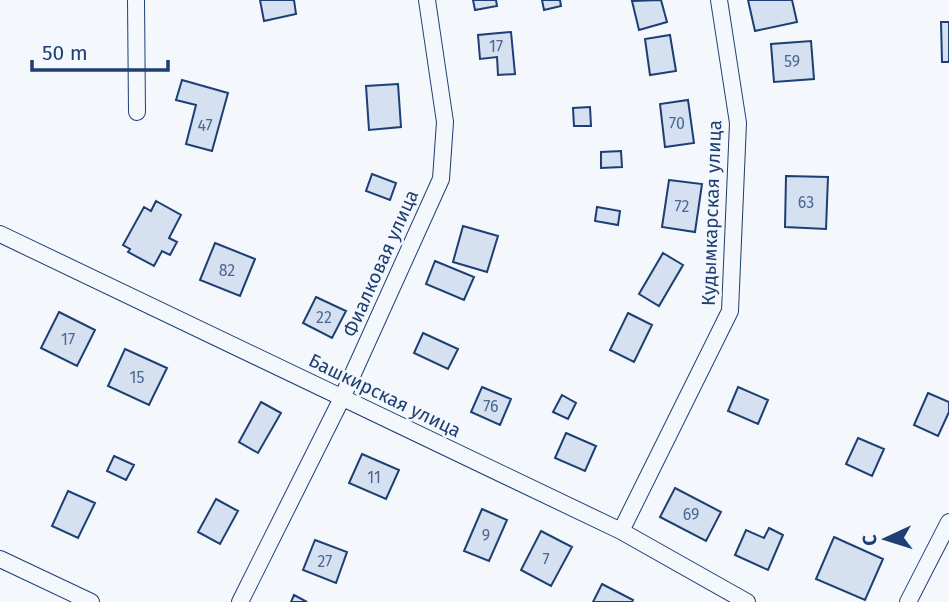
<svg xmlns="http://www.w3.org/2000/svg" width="949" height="602" font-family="'Fira Sans',sans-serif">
  <rect width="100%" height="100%" fill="#f4f7fb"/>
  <!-- building -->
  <path fill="#d5e0f0" stroke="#1d3f73" stroke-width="2" d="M260 0H294L296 14 264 21Z
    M473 0H496L497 6 475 10Z
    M542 0H560L561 6 544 10Z
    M661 0 667 22 639 30 632 1Z
    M748 0H792L797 22 755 31Z
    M941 22H949V62H942Z
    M511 32 515 74 498 75 497 57 480 59 478 35Z
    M670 35 676 71 650 75 645 39Z
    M811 41 814 79 774 82 771 44Z
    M182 80 228 93 212 151 186 144 196 105 176 100Z
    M398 84 401 127 369 130 366 86Z
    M688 100 694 143 665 147 660 104Z
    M590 107 591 126H574L573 108Z
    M621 151 622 167 601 168V152Z
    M372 174 396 183 390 200 366 191Z
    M786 176 828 177 826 229 785 227Z
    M669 180 702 184 695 232 662 227Z
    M156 201 181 215 169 238 177 242 170 255 162 251 154 266 128 252 130 249 123 245 144 207 151 211Z
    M597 207 620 211 618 225 595 221Z
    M463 226 498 236 487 272 453 262Z
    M215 243 255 259 240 296 200 280Z
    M663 253 683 265 659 306 639 294Z
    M435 261 474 277 464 300 426 284Z
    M316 297 346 311 332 338 303 323Z
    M59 312 95 330 77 366 41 348Z
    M628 313 652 325 634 362 610 350Z
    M423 333 458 349 448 369 414 353Z
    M125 349 167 368 149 405 108 386Z
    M482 387 511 399 500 425 471 412Z
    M738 387 768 400 758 424 728 411Z
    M928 393 949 402V412L938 436 914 425Z
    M562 395 576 403 568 419 553 412Z
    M261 402 281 413 258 453 239 442Z
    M566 433 596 446 585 471 555 458Z
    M858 438 884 449 872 476 846 464Z
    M362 454 399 470 386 499 349 483Z
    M114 456 134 465 126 480 107 471Z
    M675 488 721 512 706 541 660 517Z
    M68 491 95 503 78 538 52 526Z
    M216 499 238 511 220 544 198 532Z
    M482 509 507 520 489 561 464 551Z
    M769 528 783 535 768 570 735 555 746 530 764 538Z
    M541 531 572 547 551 586 521 570Z
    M834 537 883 559 865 600 816 579Z
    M315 540 347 552 336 583 303 570Z
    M602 584 633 600 632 602H593Z
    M294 595 307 602H291Z"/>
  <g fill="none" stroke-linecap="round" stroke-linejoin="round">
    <!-- street casing -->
    <g stroke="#1d3f73" stroke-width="18">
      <path id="street" d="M136 0 137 112
        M0 234 621 531 747 602
        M621 531 730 311 738 123 719 0
        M0 559 91 602
        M240 602 342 398 441 179 445 122 427 0
        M908 602 949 522"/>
    </g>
    <!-- street -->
    <use href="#street" stroke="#f4f7fb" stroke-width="16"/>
  </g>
  <g text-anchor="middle" stroke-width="5" stroke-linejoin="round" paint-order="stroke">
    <!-- number labels -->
    <g font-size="16" fill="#4b6792">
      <text x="496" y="52">17</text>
      <text x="792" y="67">59</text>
      <text x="677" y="129">70</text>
      <text x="205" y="131">47</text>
      <text x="806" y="208">63</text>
      <text x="682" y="212">72</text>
      <text x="227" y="276">82</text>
      <text x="324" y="323">22</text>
      <text x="68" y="345">17</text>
      <text x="137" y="383">15</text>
      <text x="491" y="412">76</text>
      <text x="374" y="483">11</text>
      <text x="691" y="520">69</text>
      <text x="486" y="541">9</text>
      <text x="546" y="565">7</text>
      <text x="325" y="567">27</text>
    </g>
    <!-- street labels -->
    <g font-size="19" fill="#1d3f73" stroke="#f4f7fb">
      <text transform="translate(711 213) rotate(-88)" y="7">Кудымкарская улица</text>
      <text transform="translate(380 263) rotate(-66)" y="7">Фиалковая улица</text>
      <text transform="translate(385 395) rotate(26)" y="7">Башкирская улица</text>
    </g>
  </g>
  <!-- north arrow -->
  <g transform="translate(886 539) rotate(266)" stroke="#f4f7fb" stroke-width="5" paint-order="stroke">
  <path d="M0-5L12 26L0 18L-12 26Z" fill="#1d3f73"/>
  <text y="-10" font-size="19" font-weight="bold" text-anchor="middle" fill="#1d3f73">С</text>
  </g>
  <!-- scale -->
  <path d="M32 60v10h136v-10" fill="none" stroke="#1d3f73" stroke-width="3.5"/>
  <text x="42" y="60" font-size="21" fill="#1d3f73" stroke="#f4f7fb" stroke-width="5" paint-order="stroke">50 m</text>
</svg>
